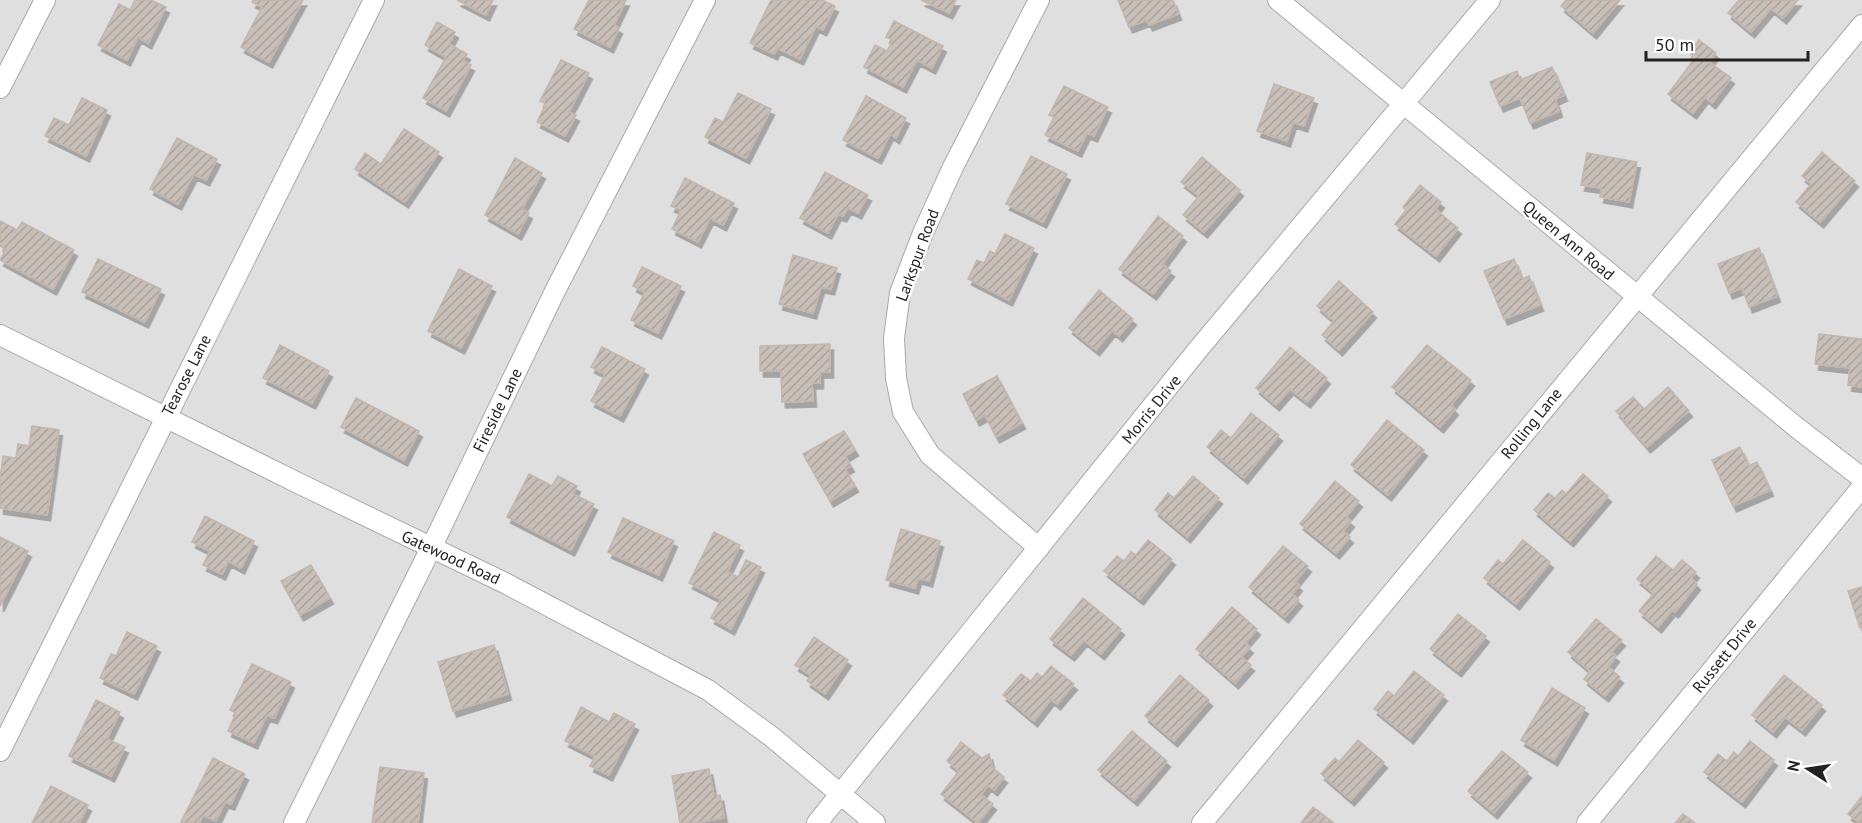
<svg xmlns="http://www.w3.org/2000/svg" width="1862" height="823" font-family="'PT Sans',sans-serif">
  <defs>
    <pattern id="building-hatch" width="6" height="6" patternUnits="userSpaceOnUse" patternTransform="scale(1.5)"><rect width="6" height="6" fill="#c7bfb8"/><path d="M-1 1l2-2M0 6l6-6M5 7l2-2" fill="none" stroke="#aba49e"/></pattern>
    <filter id="shadow"><feDropShadow dx="3.5" dy="6" stdDeviation="0" flood-color="#0004"/></filter>
  </defs>
  <rect width="100%" height="100%" fill="#f2efe9"/>
  <!-- residential -->
  <path fill="#e0dfdf" d="M0 0H1862V823H0Z"/>
  <!-- building -->
  <path fill="url(#building-hatch)" stroke="#c4b6ab" stroke-width="1.5" filter="url(#shadow)" d="M135 0H151L166 7 148 43 138 37 127 60 98 45 119 4 130 10Z
    M253 0H303L269 62 241 47 262 7 252 2Z
    M457 0H493L486 15Z
    M589 0H626L614 25 619 28 610 47 574 29Z
    M771 0H822L835 6 823 30 816 26 800 59 777 48 774 54 750 43Z
    M921 0H956L949 13Z
    M1118 0H1173L1178 14 1149 25 1147 20 1129 27Z
    M1566 0H1620L1593 33 1561 6Z
    M1739 0H1798L1783 18 1771 8 1751 32 1728 13Z
    M894 21 943 46 932 68 917 60 903 87 864 67 875 45 887 51 893 40 886 37Z
    M437 22 455 32 449 44 467 54 463 61 471 65 446 111 423 98 446 57 425 45Z
    M1699 40 1716 53 1709 62 1731 78 1712 103 1705 97 1693 113 1668 94 1692 62 1691 50Z
    M561 60 589 73 569 112 576 115 565 136 537 122 546 104 540 101Z
    M1552 67 1564 95 1555 99 1559 111 1530 123 1520 98 1500 106 1490 82 1517 71 1520 80Z
    M1274 84 1314 98 1304 126 1293 122 1287 141 1257 131Z
    M1064 86 1108 107 1094 136 1087 133 1078 151 1045 135 1054 117 1049 115Z
    M738 93 771 109 746 158 705 137 715 118 723 122Z
    M866 96 906 118 896 138 890 134 878 158 843 140Z
    M82 98 107 110 86 156 45 136 54 118 69 125Z
    M404 129 439 152 405 202 355 169 365 153 381 164Z
    M177 138 217 159 206 180 194 174 178 204 150 189Z
    M1822 152 1855 181 1820 222 1796 202 1811 184 1802 176Z
    M1587 153 1637 162 1629 202 1600 197 1602 188 1581 185Z
    M1031 156 1067 174 1043 222 1006 204Z
    M1202 157 1240 190 1204 232 1183 215 1199 196 1181 182Z
    M515 158 542 173 522 209 529 213 518 234 485 215Z
    M825 172 868 195 858 213 848 208 843 216 838 214 828 233 800 218Z
    M685 178 734 203 723 225 710 218 698 242 672 229 681 210 671 206Z
    M1420 185 1441 202 1435 209 1458 228 1436 256 1395 224 1406 210 1403 207Z
    M1158 216 1183 236 1162 264 1171 271 1153 294 1119 269Z
    M0 221 17 230 22 222 74 250 53 289 0 260 6 249 0 246Z
    M1005 234 1034 248 1009 300 968 279 977 260 984 263 990 251 995 254Z
    M1759 248 1777 296 1749 307 1742 288 1729 293 1718 264Z
    M793 255 837 268 831 289 821 287 813 313 779 304Z
    M98 259 161 289 145 322 82 292Z
    M1514 259 1522 279 1529 276 1540 305 1504 319 1484 271Z
    M642 267 681 286 658 333 631 320 645 292 633 286Z
    M459 269 492 286 461 348 428 331Z
    M1339 281 1373 312 1339 350 1322 335 1334 321 1317 306Z
    M1099 290 1133 319 1119 336 1112 330 1096 350 1069 328Z
    M1819 334 1862 339V387L1848 385 1850 368 1815 364Z
    M830 344V372H820V383H812L813 401 782 402 781 371H760V346Z
    M280 345 329 371 312 403 263 378Z
    M1427 345 1471 380 1451 405 1455 409 1440 427 1392 387Z
    M602 347 645 369 620 416 591 401 605 374 591 367Z
    M1290 347 1327 378 1307 402 1290 389 1276 405 1256 388Z
    M997 376 1022 423 996 437 985 415 976 420 963 394Z
    M1668 387 1689 411 1647 447 1616 411 1633 397 1644 409Z
    M356 398 419 431 404 460 341 427Z
    M1251 413 1279 435 1244 478 1207 447 1221 430 1231 438Z
    M1387 420 1424 450 1388 495 1351 465Z
    M32 426 59 430 47 515 0 508V479L3 456 16 458 18 444 29 446Z
    M844 431 855 450 845 456 851 466 845 469 855 486 830 501 803 454Z
    M1740 447 1749 466 1757 462 1770 490 1733 506 1712 460Z
    M529 474 552 486 558 476 577 486 573 494 594 504 571 550 507 517Z
    M1583 474 1608 496 1570 541 1534 510 1548 493 1555 498 1562 490 1566 494Z
    M1193 476 1219 498 1187 537 1155 510 1168 493 1174 498Z
    M1335 481 1359 501 1346 517 1351 521 1343 531 1350 537 1336 553 1300 524Z
    M205 516 254 541 241 568 228 561 222 574 203 565 210 551 192 542Z
    M623 518 674 541 659 575 608 552Z
    M901 529 940 541 929 581 918 578 915 588 886 580Z
    M714 532 740 545 727 572 738 577 746 560 761 567 731 629 711 618 721 599 689 583Z
    M0 537 28 551 0 606Z
    M1148 540 1172 559 1140 599 1104 571 1117 556 1124 561 1131 552 1136 555Z
    M1523 540 1550 562 1516 604 1484 578 1498 560 1503 564Z
    M1283 546 1308 566 1295 582 1299 585 1292 594 1299 600 1285 617 1249 587Z
    M1656 556 1673 570 1682 560 1696 572 1691 578 1697 584 1675 612 1672 610 1658 627 1639 611 1654 593 1637 579Z
    M311 565 330 598 300 615 281 581Z
    M1862 587V627L1860 628 1848 591Z
    M1083 598 1121 629 1101 654 1084 640 1071 655 1050 639Z
    M1232 607 1257 629 1245 643 1250 647 1241 657 1251 665 1235 683 1196 649Z
    M1458 614 1486 636 1458 671 1430 649Z
    M1596 619 1622 640 1611 652 1616 656 1608 667 1620 677 1605 696 1584 679 1590 671 1568 652Z
    M127 632 157 646 134 694 100 678 111 654 116 656Z
    M814 637 848 660 825 694 807 681 811 675 795 665Z
    M494 645 508 694 453 711 438 662Z
    M252 664 291 682 274 718 267 715 254 743 228 731 236 713 230 710Z
    M1051 666 1074 684 1057 704 1051 699 1034 721 1003 695 1021 674 1031 681 1037 673 1042 677Z
    M1414 671 1444 695 1410 738 1374 709 1388 691 1394 696Z
    M1180 675 1209 700 1174 741 1145 716Z
    M1784 675 1822 705 1802 730 1785 717 1773 732 1752 715Z
    M1552 688 1585 708 1554 760 1521 740Z
    M96 700 120 712 107 739 125 747 111 776 69 756Z
    M581 707 609 722 614 713 635 724 609 775 590 766 595 756 565 741Z
    M1132 731 1167 761 1134 800 1098 770Z
    M1358 740 1384 762 1351 800 1321 774 1335 758 1339 762Z
    M1750 741 1774 760 1742 802 1704 772 1718 754 1727 761 1734 752 1738 756Z
    M961 742 982 758 989 754 992 767 1004 777 994 790 988 785 981 795 993 804 978 823 941 794 959 771 947 761Z
    M1502 751 1528 772 1494 813 1468 791Z
    M213 758 245 774 231 804 225 802 216 821 203 815 199 823H184L181 822Z
    M380 767 424 773 418 823H372Z
    M709 769 714 796 720 795 724 818 696 823H680L672 776Z
    M51 786 88 805 79 823H32Z
    M1862 796V823H1860L1848 814Z
    M1313 807 1334 823H1301Z
    M1683 814 1695 823H1675Z"/>
  <g fill="none" stroke-linecap="round" stroke-linejoin="round">
    <!-- street casing -->
    <g stroke="#a9a9a9" stroke-width="22">
      <path id="street" d="M1039 0 953 167 923 233 900 293 894 338 896 378 903 412 930 455 1039 548
        M1278 0 1796 427 1862 478
        M0 88 45 0
        M0 335 298 483 505 583 708 690 772 737 875 823
        M0 751 374 0
        M294 823 431 548 556 289 705 0
        M817 823 1196 352 1490 0
        M1202 823 1862 25
        M1587 823 1862 487"/>
    </g>
    <!-- street -->
    <use href="#street" stroke="#fff" stroke-width="20"/>
  </g>
  <g text-anchor="middle" stroke-width="5" stroke-linejoin="round" paint-order="stroke">
    <!-- street labels -->
    <g font-size="16" fill="#222" stroke="#fff">
      <text transform="translate(1569 240) rotate(40)" y="6">Queen Ann Road</text>
      <text transform="translate(917 255) rotate(-70)" y="6">Larkspur Road</text>
      <text transform="translate(186 375) rotate(-63)" y="6">Tearose Lane</text>
      <text transform="translate(1151 409) rotate(-51)" y="6">Morris Drive</text>
      <text transform="translate(497 410) rotate(-64)" y="6">Fireside Lane</text>
      <text transform="translate(1531 423) rotate(-51)" y="6">Rolling Lane</text>
      <text transform="translate(451 557) rotate(25)" y="6">Gatewood Road</text>
      <text transform="translate(1724 655) rotate(-51)" y="6">Russett Drive</text>
    </g>
  </g>
  <!-- north arrow -->
  <g transform="translate(1808 769) rotate(282)" stroke="#ffffff" stroke-width="4.5" paint-order="stroke">
  <path d="M0-4.5L10 22L0 15L-10 22Z" fill="#222222"/>
  <text y="-9" font-size="16" font-weight="bold" text-anchor="middle" fill="#222222">N</text>
  </g>
  <!-- scale -->
  <path d="M1646 51v9h162v-9" fill="none" stroke="#222222" stroke-width="3"/>
  <text x="1655" y="51" font-size="18" fill="#222222" stroke="#ffffff" stroke-width="4.5" paint-order="stroke">50 m</text>
</svg>
